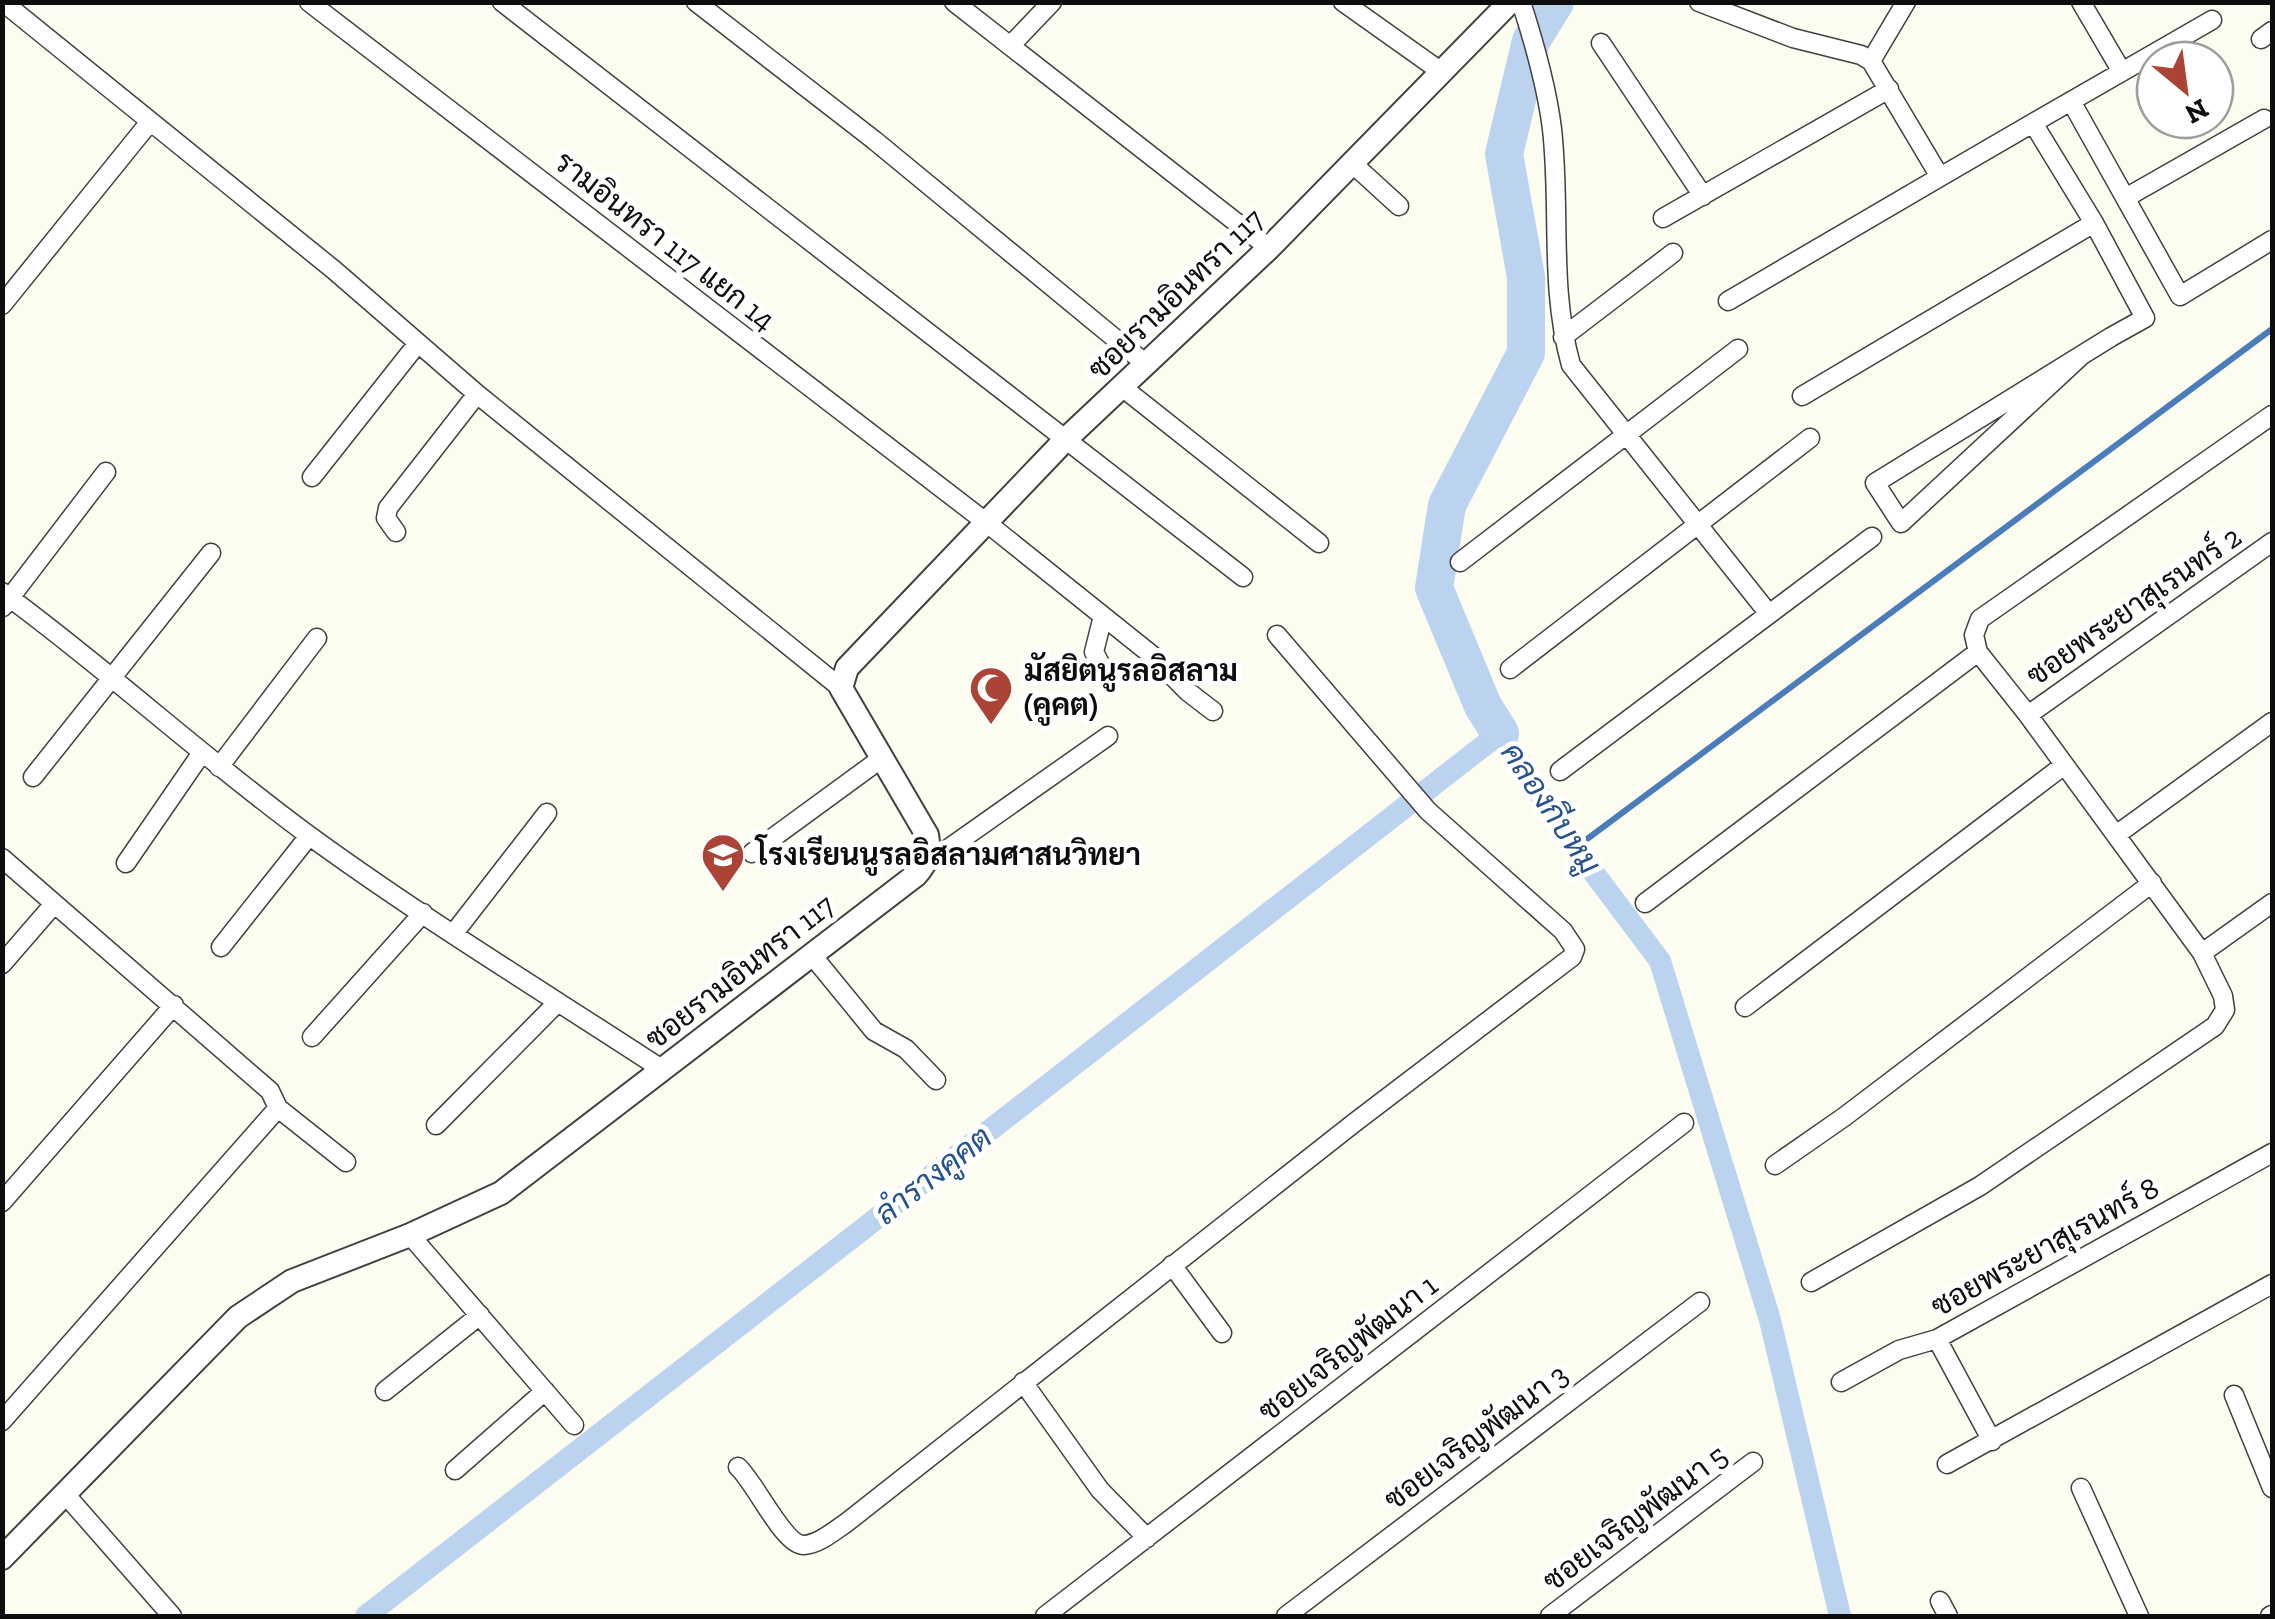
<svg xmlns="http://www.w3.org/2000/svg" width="2275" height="1619" font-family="'Zilla Slab',Sarabun,serif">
  <rect width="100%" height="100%" fill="#fdfcf0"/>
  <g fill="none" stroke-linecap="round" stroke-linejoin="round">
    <!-- stream -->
    <path stroke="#4b7dbb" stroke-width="6" d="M1575 848 2272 329"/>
    <!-- canal -->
    <path stroke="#bbd3ee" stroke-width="22" d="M366 1616 1500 733 1575 848 1660 961 1770 1320 1840 1616"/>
    <!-- river -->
    <path stroke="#bbd3ee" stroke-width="38" d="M1500 733 1483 706 1434 588 1447 505 1526 353V277L1504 154 1531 41 1555 2"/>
    <!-- minor casing -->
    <g stroke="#404040" stroke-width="21">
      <path id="minor" d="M3 2 334 270 477 394 841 688
        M309 2 987 523 1153 656 1187 691 1213 711
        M502 2 1243 577
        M696 2 874 140 1146 364
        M954 2 1269 248
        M1343 2 1443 73
        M1521 2C1534 42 1547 88 1552 129 1561 208 1549 287 1571 365L1769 614
        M1699 2 1793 38 1861 55 1871 61 1940 177 2033 123 2094 223 2145 318 2111 337 1875 483 1901 523 2082 355
        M2081 2 2122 72
        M2261 39 2272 31
        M1601 43 1703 196
        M1010 46 1052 2
        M1871 61 1906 2
        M2071 101 2180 296 2272 240
        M2033 123 2212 20
        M1353 164 1399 206
        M2127 197 2264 119
        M1663 218 1889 89
        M1728 301 1940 177
        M2 305 149 123
        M1563 337 1673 253
        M1122 387 1319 543
        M1802 396 2094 223
        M312 477 418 343
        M396 532 386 518 388 508 477 394
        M1460 562 1738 349
        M2 592C107 669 202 757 307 834 422 918 544 992 663 1070
        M3 607 106 472
        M1103 616 1094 652 1107 677
        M1510 669 1810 438
        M2028 715 2272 542
        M219 767 317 638
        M1560 771 1872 537
        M33 777 211 553
        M2116 835 2272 722
        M752 853 882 758
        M2 858 270 1091 278 1108 346 1162
        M126 863 201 754
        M925 865 1108 736
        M1645 903 1978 652
        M454 933 547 813
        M221 947 309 836
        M2202 953 2272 903
        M811 954 874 1031 906 1049 936 1080
        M2 964 54 904
        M1745 1007 2063 766
        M312 1037 423 913
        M436 1125 558 1002
        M1775 1165 1844 1117 2152 883
        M2 1202 174 1005
        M410 1235 574 1425
        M1172 1265 1222 1333
        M1811 1282 1980 1186 2215 1026 2225 1010 2223 996 2202 953 2028 715 1978 652 1974 635 1980 619 2272 415
        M1937 1339 1992 1441
        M1023 1382 1100 1490 1147 1538
        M1841 1382 1899 1350 1937 1339 2272 1153
        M385 1391 480 1315
        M2234 1395 2272 1488
        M2 1421 278 1108
        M1947 1464 2272 1284
        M738 1467C755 1482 784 1546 804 1545 819 1544 834 1531 846 1523L1354 1123 1572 957 1575 949 1563 931 1428 811 1277 635
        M455 1470 545 1391
        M2081 1488 2139 1616
        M65 1494 172 1616
        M1940 1601 1948 1616
        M1045 1616 1684 1123
        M1286 1616 1700 1302
        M1550 1616 1753 1462
        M2270 1616 2272 1615"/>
    </g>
    <!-- tertiary casing -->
    <g stroke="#404040" stroke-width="26">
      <path id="tertiary" d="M2 1558 238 1317 292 1281 410 1235 501 1193 916 875C928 862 930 851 927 835L841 688 847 668 1066 439 1269 248 1510 2"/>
    </g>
    <!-- minor -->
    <use href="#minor" stroke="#fff" stroke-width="18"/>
    <!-- tertiary -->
    <use href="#tertiary" stroke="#fff" stroke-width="22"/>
  </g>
  <!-- icons -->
  <defs>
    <g id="mosque-pin" transform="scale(2.25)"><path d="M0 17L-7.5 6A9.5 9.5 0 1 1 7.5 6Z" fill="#ab4437" stroke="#fff"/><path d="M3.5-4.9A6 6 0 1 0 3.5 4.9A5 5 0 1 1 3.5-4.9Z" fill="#fff"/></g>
    <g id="school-pin" transform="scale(2.25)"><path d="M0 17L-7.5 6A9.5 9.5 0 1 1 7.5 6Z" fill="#ab4437" stroke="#fff"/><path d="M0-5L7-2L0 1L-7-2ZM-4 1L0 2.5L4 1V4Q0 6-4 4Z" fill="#fff"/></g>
  </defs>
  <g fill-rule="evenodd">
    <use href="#mosque-pin" x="991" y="688"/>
    <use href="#school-pin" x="723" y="855"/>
  </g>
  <g text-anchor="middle" stroke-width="10" stroke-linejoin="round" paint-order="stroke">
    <!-- street labels -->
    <g font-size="30" fill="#0d0d0d" stroke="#fff">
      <text transform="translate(665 241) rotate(38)" y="10">รามอินทรา 117 แยก 14</text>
      <text transform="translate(1176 294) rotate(-44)" y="10">ซอยรามอินทรา 117</text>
      <text transform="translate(2134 606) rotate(-35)" y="10">ซอยพระยาสุเรนทร์ 2</text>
      <text transform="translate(740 972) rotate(-38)" y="10">ซอยรามอินทรา 117</text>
      <text transform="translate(2045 1247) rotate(-29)" y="10">ซอยพระยาสุเรนทร์ 8</text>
      <text transform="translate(1348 1348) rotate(-38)" y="10">ซอยเจริญพัฒนา 1</text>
      <text transform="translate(1476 1437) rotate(-37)" y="10">ซอยเจริญพัฒนา 3</text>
      <text transform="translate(1635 1518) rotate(-37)" y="10">ซอยเจริญพัฒนา 5</text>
    </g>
    <!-- poi labels -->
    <g font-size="30" font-weight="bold" fill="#0d0d0d" stroke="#fff" text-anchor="start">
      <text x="1024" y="681">มัสยิตนูรลอิสลาม<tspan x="1024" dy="34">(คูคต)</tspan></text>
      <text x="756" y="865">โรงเรียนนูรลอิสลามศาสนวิทยา</text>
    </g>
    <!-- water labels -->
    <g font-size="32" font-style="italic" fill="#27518f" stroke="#fff">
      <text transform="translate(1551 808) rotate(56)" y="11">คลองกีบหมู</text>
      <text transform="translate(933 1175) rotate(-38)" y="11">ลำรางคูคต</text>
    </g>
  </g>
  <!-- border -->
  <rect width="2275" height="1619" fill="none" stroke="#0d0d0d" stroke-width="10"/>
  <!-- north arrow -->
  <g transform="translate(2185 90) rotate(151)"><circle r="48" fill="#ffffff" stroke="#9e9e9e" stroke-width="2.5"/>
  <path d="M0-8L18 38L0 25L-18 38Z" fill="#ab4437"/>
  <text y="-15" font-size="28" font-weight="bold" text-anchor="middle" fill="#0d0d0d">N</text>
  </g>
</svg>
